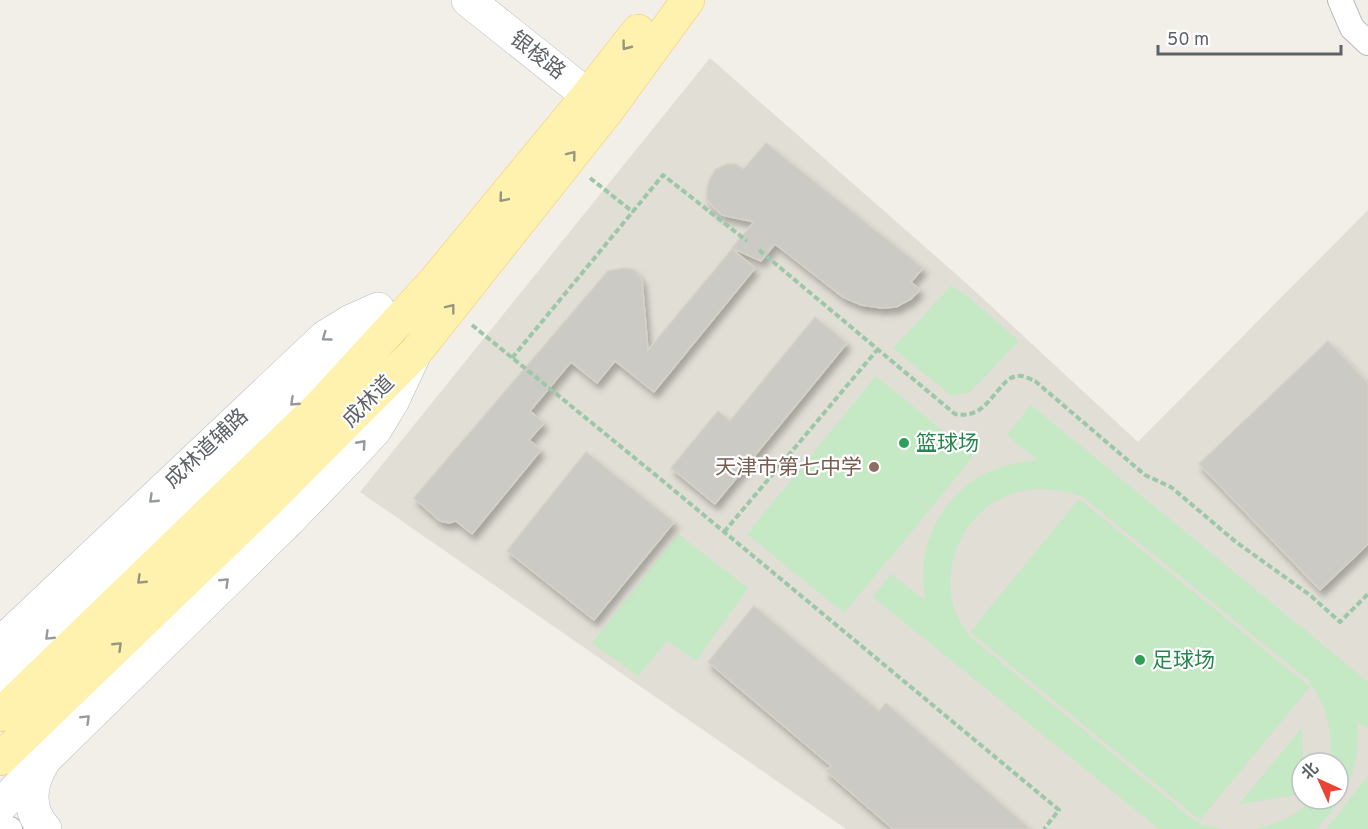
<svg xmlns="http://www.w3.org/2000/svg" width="1368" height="829" font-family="Overpass,'Noto Sans SC',sans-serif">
  <defs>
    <filter id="shadow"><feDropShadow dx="3.5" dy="6" stdDeviation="3" flood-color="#0004"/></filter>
  </defs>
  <rect width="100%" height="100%" fill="#f1efe8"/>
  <!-- education -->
  <path fill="#e1ded6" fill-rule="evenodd" d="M710 58 965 282 1138 442 1368 210V829H846L360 492ZM1302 763H1338V799H1302Z"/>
  <!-- green -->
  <path fill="#c5e8c5" d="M951 286 965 294 1019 341 970 392 952 396 893 348Z
    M876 376 973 456 931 508 908 490 930 509 888 561 886 560 887 561 844 613 747 534Z
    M1031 405 1368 682V729L1357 721 1358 729 1357 754 1350 781 1334 809 1323 822 1315 829H1255C1276 824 1297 817 1311 799H1338V763H1328C1335 733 1326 704 1308 680L1083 497C1058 488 1031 485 1006 496 966 512 942 562 953 604 956 616 963 627 970 637L1191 818 1201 824 1222 829H1159L873 597 891 574 926 601C913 550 942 492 991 471 1006 465 1021 462 1037 460L1007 435Z
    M1079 499 1310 687 1200 820 970 632Z
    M678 534 748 588 696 661 667 641 638 676 592 643Z
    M1302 728 1303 763H1302V794L1239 804Z
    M1368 776V829H1326Z"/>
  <!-- building -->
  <path fill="#cccac5" stroke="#d6d1c6" stroke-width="1.5" filter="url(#shadow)" d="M766 143 923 268 911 282 920 290 911 299 896 307 882 308 861 305 843 297 775 244 761 261 732 248 754 222 722 215 713 207 707 199V188L710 178 716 169 727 164H735L744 169Z
    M732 249 755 268 654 392 615 361 597 383 571 362 530 411 544 423 529 440 541 450 472 534 456 521 449 523 440 521 414 498 608 271 625 268 635 270 642 280 648 350Z
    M815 317 847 343 715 504 671 468 718 411 730 421Z
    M1328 341 1368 383V544L1320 590 1199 464Z
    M586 452 674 522 594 620 507 551Z
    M754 606 879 711 886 703 1030 829H893L826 771 831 766 708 662Z"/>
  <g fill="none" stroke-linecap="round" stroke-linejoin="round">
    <!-- street casing -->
    <g stroke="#b5b8bc" stroke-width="26">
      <path id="street" d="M1340 0 1352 28 1368 43
        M0 826 10 829"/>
    </g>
    <!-- secondary casing -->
    <g stroke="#b6babf" stroke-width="34">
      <path id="secondary" d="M468 0 607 111
        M0 644 325 337 351 321 378 309
        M0 682C128 562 249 435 383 321
        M43 762C30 784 26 809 45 829
        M0 806 44 760 289 520 350 457 375 430 393 400 413 357"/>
    </g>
    <!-- primary casing -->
    <g stroke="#f2c960" stroke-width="34">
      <path id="primary" d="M0 715 320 406 434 282 588 95 638 31
        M0 759 268 501 415 353 607 111 688 0"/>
    </g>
    <!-- path -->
    <path stroke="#9cc7a9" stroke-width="4" stroke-dasharray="6 3" stroke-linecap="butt" d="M590 178 633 212
      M759 250 955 414C979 418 987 403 1001 387 1005 382 1010 377 1017 376 1023 375 1030 379 1035 381L1145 475 1171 487 1236 542 1311 596 1340 622 1368 594
      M472 325 658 477 1059 810 1044 829
      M512 358 663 175 747 241
      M724 532 877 350"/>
    <!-- street -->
    <use href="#street" stroke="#fff" stroke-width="24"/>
    <!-- secondary -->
    <use href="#secondary" stroke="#fff" stroke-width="33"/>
    <!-- primary -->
    <use href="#primary" stroke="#fff2af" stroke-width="33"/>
  </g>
  <!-- one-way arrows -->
  <defs><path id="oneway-chevron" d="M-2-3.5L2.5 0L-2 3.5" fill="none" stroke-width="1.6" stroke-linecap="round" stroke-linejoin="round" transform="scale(1.5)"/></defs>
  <g stroke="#979581">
    <use href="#oneway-chevron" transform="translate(626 46) rotate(127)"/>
    <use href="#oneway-chevron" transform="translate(572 155) rotate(-52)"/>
    <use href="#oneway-chevron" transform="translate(503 198) rotate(130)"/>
    <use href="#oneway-chevron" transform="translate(451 308) rotate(-52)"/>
    <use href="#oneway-chevron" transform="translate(141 580) rotate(136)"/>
    <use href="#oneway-chevron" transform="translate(118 646) rotate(-44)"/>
  </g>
  <g stroke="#979a9d">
    <use href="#oneway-chevron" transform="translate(326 337) rotate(144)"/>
    <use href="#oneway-chevron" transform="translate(294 402) rotate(137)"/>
    <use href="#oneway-chevron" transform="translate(362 444) rotate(-48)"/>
    <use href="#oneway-chevron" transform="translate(153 499) rotate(136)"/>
    <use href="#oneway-chevron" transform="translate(225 582) rotate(-44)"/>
    <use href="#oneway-chevron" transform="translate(49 636) rotate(136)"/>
    <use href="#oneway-chevron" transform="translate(86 719) rotate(-44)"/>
  </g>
  <!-- markers -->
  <g fill="#2e9e5b" stroke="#fff" stroke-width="2">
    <circle cx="904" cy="443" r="6"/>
    <circle cx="1140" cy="660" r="6"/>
  </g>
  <circle fill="#8d6e63" stroke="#fff" stroke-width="2" cx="874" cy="467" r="6"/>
  <g text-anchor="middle" stroke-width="4.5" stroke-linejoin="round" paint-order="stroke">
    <!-- street labels -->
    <g font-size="21" fill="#5f6368" stroke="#fff">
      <text transform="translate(538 55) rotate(38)" y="7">银梭路</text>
      <text transform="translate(368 401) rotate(-45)" y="7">成林道</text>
      <text transform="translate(206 448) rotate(-43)" y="7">成林道辅路</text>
    </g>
    <!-- leisure labels -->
    <g font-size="21" fill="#27864d" stroke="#fff" text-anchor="start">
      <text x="916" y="450">篮球场</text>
      <text x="1152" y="667">足球场</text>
    </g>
    <!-- education labels -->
    <g font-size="21" fill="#785e54" stroke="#fff" text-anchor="end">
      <text x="862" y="474">天津市第七中学</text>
    </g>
  </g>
  <!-- north arrow -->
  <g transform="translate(1320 781) rotate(315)"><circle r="28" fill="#ffffff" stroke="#bfc1c3" stroke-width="1.5"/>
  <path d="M0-4.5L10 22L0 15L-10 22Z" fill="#ea4335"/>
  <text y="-9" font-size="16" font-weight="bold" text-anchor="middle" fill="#5f6368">北</text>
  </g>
  <!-- scale -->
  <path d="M1158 45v9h183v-9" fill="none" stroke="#5f6368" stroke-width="3"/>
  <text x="1167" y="45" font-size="18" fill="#5f6368" stroke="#ffffff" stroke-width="4.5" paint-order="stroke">50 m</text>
</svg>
